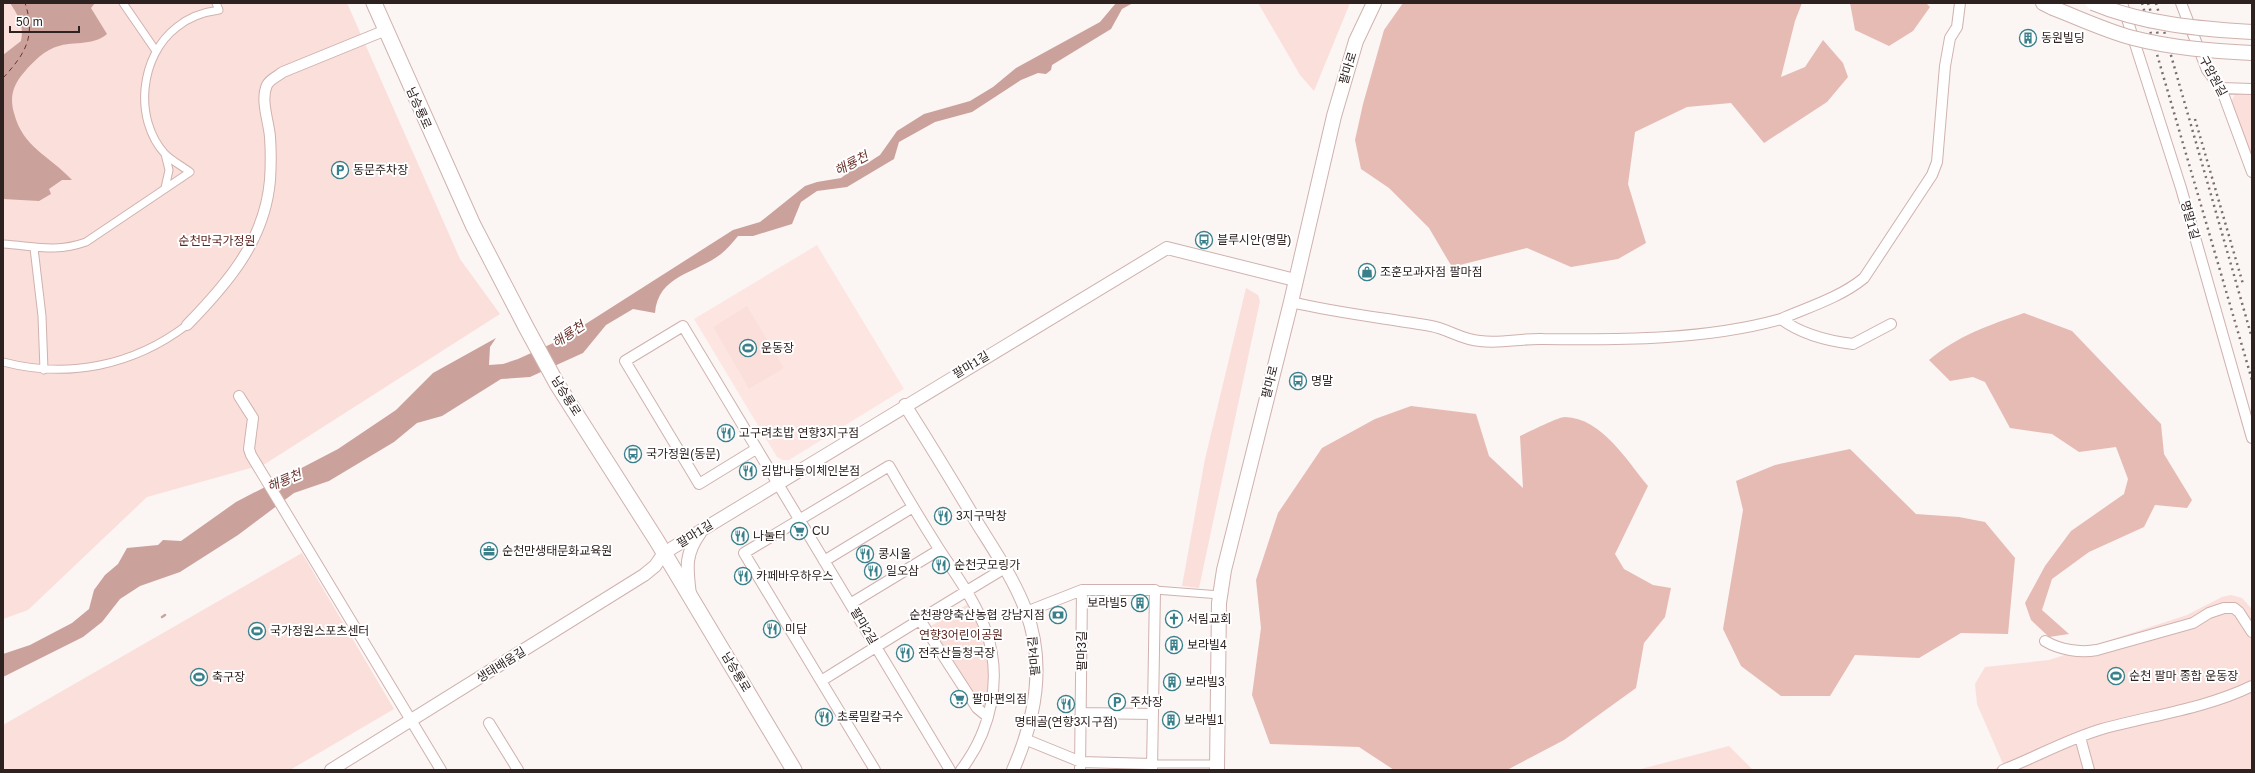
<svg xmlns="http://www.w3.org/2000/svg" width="2255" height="773" font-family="Helvetica,'Noto Sans KR',sans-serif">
  <rect width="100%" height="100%" fill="#fbf5f4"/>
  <!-- built -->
  <path fill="#fde6e2" d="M817 245 904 389 789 460H783L777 457 694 319Z"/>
  <!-- green -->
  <path fill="#fbdfdb" d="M3 3H347L460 259 500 314 265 464 147 497 28 610 3 619Z
    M1258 3H1350L1314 91 1300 75Z
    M2235 94H2252V160L2230 104Z
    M1246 288 1258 295 1260 301 1199 588 1182 586 1205 459Z
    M747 306 784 368 749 389 713 327Z
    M302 553 394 709 290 770H3V725Z
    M2231 595 2242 598 2252 609V770H1993L2003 764 1977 704 1975 684 1985 667 2049 660 2187 615 2222 597Z
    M968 604C989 643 990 662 989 705L981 706 931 626Z
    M1729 746 1753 770H1637Z"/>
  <!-- forest -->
  <path fill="#e6bbb4" d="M1403 3H1802L1795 21 1781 77 1805 67 1823 40 1843 63 1848 77 1827 102 1764 143 1731 103 1687 107 1635 132 1628 184 1646 243 1618 259 1571 267 1527 248 1452 267 1429 228 1389 188 1361 169 1355 140 1363 104 1384 30Z
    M1850 3H1926L1930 7 1913 31 1889 46 1855 30Z
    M2024 313 2072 331 2161 424 2164 454 2192 500 2187 508 2155 505 2144 527 2089 552 2052 579 2042 610 2069 634 2049 637 2031 620 2025 603 2045 566 2071 531 2124 494 2128 479 2116 447 2079 452 2052 434 2010 428 1985 382 1973 377 1950 381 1929 360C1959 335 1987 326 2024 313Z
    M1411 406 1476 414 1489 456 1523 488 1520 436C1529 432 1558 417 1565 417 1602 418 1627 461 1648 486L1615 554 1624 569 1653 585 1671 588 1665 617 1644 643 1636 688 1564 740 1507 770H1394L1359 747 1270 744 1252 695 1261 628 1256 580 1278 513 1322 448 1375 419Z
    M1850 449 1916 514 1959 517 1985 522 2015 558 2008 634 1961 633 1919 658 1855 655 1830 696H1781L1741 666 1723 629 1743 510 1736 481 1775 465Z"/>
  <!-- water -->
  <path fill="#cba19b" d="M10 3H95L91 8 107 34C92 47 71 40 53 48 40 54 30 65 21 76 12 88 10 99 14 113 23 148 49 155 72 180H62L49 189 51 194 39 201 3 199V55L21 41C24 25 19 17 10 3Z
    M1116 3H1133L1122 9 1111 29 1052 65 1051 70 1046 74 1038 73 1021 80 972 112 935 122 899 142 894 159 847 187 817 191 801 202 792 224 753 236H738C733 242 727 249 721 254 695 274 658 275 655 313L633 309 606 325 583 353 530 377 501 379 442 416 417 423 394 442 329 481 294 493 238 535 180 572 140 586 120 599 102 622 83 637 3 677V654L30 645 72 623 89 609 94 590 105 575 118 564 127 548 158 545 163 540 181 541 236 502 338 449 396 410 433 373 496 338 490 347 489 365 503 364 518 359 562 339 733 230 760 222 805 186 817 182 841 178 852 170 866 164 880 155 897 131 924 114 970 101 993 87 1016 68 1100 22Z"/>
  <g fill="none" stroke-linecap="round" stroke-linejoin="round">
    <!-- stream -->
    <path stroke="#cba19b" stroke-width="2.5" d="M162 617 165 615"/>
    <!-- ferry -->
    <path stroke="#6c342e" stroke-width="1" stroke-dasharray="5 4" stroke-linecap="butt" d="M3 78C26 53 36 36 25 3"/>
    <!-- pedestrian casing -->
    <g stroke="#cfb2ae" stroke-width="9">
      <path id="pedestrian" d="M123 3 156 51
        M165 154 169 170 165 188
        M3 244C34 246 55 253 86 242L190 172C182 166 172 161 165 154 133 119 140 55 177 27 189 17 204 12 219 10L216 3
        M34 248 42 316 44 370
        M3 362C68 379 133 366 187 325
        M1155 590 1220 595
        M1152 764H1217"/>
    </g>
    <!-- minor casing -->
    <g stroke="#cfb2ae" stroke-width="12">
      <path id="minor" d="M2122 3 2181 188 2252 438
        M2181 3 2207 70 2221 88 2252 172
        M2221 88 2252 89
        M1291 302C1337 313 1384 318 1431 326 1448 329 1462 340 1480 341 1501 344 1522 338 1543 339 1621 340 1706 340 1781 319 1801 334 1828 341 1853 344L1891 324
        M1781 319C1809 307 1841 297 1864 278L1932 175 1937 162 1945 66 1950 38 1957 27 1960 3
        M187 325C228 283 265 240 270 180 271 165 271 151 270 137 269 122 260 100 267 85 270 79 278 76 283 72L386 30
        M239 396 253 418 249 449 251 455 441 770
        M756 449 699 484 625 361 683 326 950 770
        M824 561 913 507
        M850 604 939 550
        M1026 612 1082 590H1155L1152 770
        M920 620 977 708 988 717
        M2045 641C2060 650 2080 653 2097 650L2193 623 2209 613 2224 608H2234L2239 612 2252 632
        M821 681 875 770
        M1081 713 1153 714
        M489 723 518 770
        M2080 737 2089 770
        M1027 740 1081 762 1152 764
        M961 770C991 731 1003 678 986 631 976 602 956 575 939 549 922 522 905 494 889 466L744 553 821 681C882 643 943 605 1005 568
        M1080 770 1082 590
        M2003 770C2036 757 2068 739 2102 729 2153 715 2204 709 2252 686"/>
    </g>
    <!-- tertiary casing -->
    <g stroke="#cfb2ae" stroke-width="14">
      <path id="tertiary" d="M905 405C929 443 953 482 976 521 994 550 1014 579 1026 611 1046 664 1035 720 1013 770
        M690 595C687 569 684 555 700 533
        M331 770 644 575 655 566 664 553 1167 248 1295 280"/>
    </g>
    <!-- secondary casing -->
    <g stroke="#cfb2ae" stroke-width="16">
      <path id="secondary" d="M2043 3 2053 8
        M1217 770 1219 603 1224 570 1291 302 1334 116 1356 41 1374 3"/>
    </g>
    <!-- primary casing -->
    <g stroke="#cfb2ae" stroke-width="17">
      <path id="primary" d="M374 3 473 225 526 327 557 384 657 541 794 770"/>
    </g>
    <!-- pedestrian -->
    <use href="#pedestrian" stroke="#fff" stroke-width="7"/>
    <!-- minor -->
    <use href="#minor" stroke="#fff" stroke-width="10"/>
    <!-- tertiary -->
    <use href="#tertiary" stroke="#fff" stroke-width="12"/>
    <!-- secondary -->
    <use href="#secondary" stroke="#fff" stroke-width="14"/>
    <!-- primary -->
    <use href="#primary" stroke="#fff" stroke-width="15"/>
    <!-- rail -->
    <path stroke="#79706e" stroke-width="2.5" stroke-dasharray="2 4" stroke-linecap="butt" d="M2142 3 2252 380
      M2148 3 2160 41
      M2156 3 2252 338
      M2195 119 2243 284"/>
    <!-- secondary-bridge casing -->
    <g stroke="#cfb2ae" stroke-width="16" stroke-linecap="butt">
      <path id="secondary-bridge" d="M2093 3C2143 24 2199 29 2252 32
        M2053 8C2079 18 2106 31 2133 38 2172 48 2212 51 2252 53"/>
    </g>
    <!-- secondary-bridge -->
    <use href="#secondary-bridge" stroke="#fff" stroke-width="14"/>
  </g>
  <!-- icons -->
  <defs>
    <g id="building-ring" transform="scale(0.9)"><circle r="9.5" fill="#fff" stroke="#39808a" stroke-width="1.5"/><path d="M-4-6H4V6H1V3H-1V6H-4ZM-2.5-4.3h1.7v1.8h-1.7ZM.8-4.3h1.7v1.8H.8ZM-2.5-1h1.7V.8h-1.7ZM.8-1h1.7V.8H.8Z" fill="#39808a"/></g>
    <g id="parking-ring" transform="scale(0.9)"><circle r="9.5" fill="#fff" stroke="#39808a" stroke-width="1.5"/><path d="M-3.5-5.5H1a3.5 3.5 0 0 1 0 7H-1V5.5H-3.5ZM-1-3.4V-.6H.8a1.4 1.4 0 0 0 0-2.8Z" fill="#39808a"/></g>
    <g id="bus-ring" transform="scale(0.9)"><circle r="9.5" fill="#fff" stroke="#39808a" stroke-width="1.5"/><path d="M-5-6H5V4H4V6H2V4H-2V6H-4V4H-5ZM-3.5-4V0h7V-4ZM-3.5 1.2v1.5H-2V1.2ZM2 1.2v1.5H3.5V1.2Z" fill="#39808a"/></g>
    <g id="shop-ring" transform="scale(0.9)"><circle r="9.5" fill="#fff" stroke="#39808a" stroke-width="1.5"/><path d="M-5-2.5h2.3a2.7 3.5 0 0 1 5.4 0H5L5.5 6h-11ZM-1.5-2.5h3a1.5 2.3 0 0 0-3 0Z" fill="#39808a"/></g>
    <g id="stadium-ring" transform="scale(0.9)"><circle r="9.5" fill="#fff" stroke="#39808a" stroke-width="1.5"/><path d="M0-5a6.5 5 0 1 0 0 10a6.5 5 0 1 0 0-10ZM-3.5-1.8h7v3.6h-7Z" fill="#39808a"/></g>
    <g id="restaurant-ring" transform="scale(0.9)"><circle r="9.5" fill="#fff" stroke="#39808a" stroke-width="1.5"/><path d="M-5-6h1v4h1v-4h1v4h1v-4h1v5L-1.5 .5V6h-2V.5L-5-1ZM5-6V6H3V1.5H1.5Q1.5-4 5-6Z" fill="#39808a"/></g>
    <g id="supermarket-ring" transform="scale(0.9)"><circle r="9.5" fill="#fff" stroke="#39808a" stroke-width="1.5"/><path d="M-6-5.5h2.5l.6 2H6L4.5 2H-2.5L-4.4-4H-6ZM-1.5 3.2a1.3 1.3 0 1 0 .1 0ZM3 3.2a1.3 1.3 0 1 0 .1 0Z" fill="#39808a"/></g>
    <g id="office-ring" transform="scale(0.9)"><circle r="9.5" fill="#fff" stroke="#39808a" stroke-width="1.5"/><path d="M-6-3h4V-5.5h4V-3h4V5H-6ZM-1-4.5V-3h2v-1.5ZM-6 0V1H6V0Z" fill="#39808a"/></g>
    <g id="bank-ring" transform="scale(0.9)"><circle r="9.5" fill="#fff" stroke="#39808a" stroke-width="1.5"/><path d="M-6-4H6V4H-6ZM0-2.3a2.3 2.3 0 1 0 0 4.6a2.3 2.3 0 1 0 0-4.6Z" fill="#39808a"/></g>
    <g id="church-ring" transform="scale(0.9)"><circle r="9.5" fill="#fff" stroke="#39808a" stroke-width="1.5"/><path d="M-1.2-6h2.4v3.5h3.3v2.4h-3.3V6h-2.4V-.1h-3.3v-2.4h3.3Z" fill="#39808a"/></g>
  </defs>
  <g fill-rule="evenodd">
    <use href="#building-ring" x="2028" y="38"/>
    <use href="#parking-ring" x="340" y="170"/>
    <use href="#bus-ring" x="1204" y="240"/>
    <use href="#shop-ring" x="1367" y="272"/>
    <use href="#stadium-ring" x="748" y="348"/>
    <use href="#bus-ring" x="1298" y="381"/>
    <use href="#restaurant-ring" x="726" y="433"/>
    <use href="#bus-ring" x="633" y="454"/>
    <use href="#restaurant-ring" x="748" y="471"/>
    <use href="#restaurant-ring" x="943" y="516"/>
    <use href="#supermarket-ring" x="799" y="531"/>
    <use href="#restaurant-ring" x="740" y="536"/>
    <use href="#office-ring" x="489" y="551"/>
    <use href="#restaurant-ring" x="865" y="554"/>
    <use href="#restaurant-ring" x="941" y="565"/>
    <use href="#restaurant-ring" x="873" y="571"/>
    <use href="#restaurant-ring" x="743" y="576"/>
    <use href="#building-ring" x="1140" y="603"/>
    <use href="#bank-ring" x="1058" y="615"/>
    <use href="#church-ring" x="1174" y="619"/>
    <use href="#restaurant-ring" x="772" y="629"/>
    <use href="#stadium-ring" x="257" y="631"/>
    <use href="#building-ring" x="1174" y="645"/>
    <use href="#restaurant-ring" x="905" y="653"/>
    <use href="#stadium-ring" x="2116" y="676"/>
    <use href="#stadium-ring" x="199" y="677"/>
    <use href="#building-ring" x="1172" y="682"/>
    <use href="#supermarket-ring" x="959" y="699"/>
    <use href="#parking-ring" x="1117" y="702"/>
    <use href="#restaurant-ring" x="1066" y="704"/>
    <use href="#restaurant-ring" x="824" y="717"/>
    <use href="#building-ring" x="1171" y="720"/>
  </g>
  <g text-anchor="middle" stroke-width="4" stroke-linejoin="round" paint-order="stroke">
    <!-- poi labels -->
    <g font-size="12" fill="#2d2220" stroke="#fff" text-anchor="start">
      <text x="2041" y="42">동원빌딩</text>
      <text x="353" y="174">동문주차장</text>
      <text x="1217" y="244">블루시안(명말)</text>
      <text x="1380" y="276">조훈모과자점 팔마점</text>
      <text x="761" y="352">운동장</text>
      <text x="1311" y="385">명말</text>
      <text x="739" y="437">고구려초밥 연향3지구점</text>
      <text x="646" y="458">국가정원(동문)</text>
      <text x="761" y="475">김밥나들이체인본점</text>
      <text x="956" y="520">3지구막창</text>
      <text x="812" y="535">CU</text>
      <text x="753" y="540">나눌터</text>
      <text x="502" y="555">순천만생태문화교육원</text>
      <text x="878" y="558">콩시울</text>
      <text x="954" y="569">순천굿모링가</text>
      <text x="886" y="575">일오삼</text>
      <text x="756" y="580">카페바우하우스</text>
      <text x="1127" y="607" text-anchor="end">보라빌5</text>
      <text x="1045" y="619" text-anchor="end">순천광양축산농협 강남지점</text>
      <text x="1187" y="623">서림교회</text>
      <text x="785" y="633">미담</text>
      <text x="270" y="635">국가정원스포츠센터</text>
      <text x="1187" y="649">보라빌4</text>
      <text x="918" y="657">전주산들청국장</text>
      <text x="2129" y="680">순천 팔마 종합 운동장</text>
      <text x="212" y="681">축구장</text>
      <text x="1185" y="686">보라빌3</text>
      <text x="972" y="703">팔마편의점</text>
      <text x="1130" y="706">주차장</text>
      <text x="837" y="721">초록밀칼국수</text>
      <text x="1184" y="724">보라빌1</text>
      <text x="1066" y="726" text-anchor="middle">명태골(연향3지구점)</text>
    </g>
    <!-- street labels -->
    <g font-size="12" fill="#2d2220" stroke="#fff">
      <text transform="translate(1348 68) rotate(-73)" y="4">팔마로</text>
      <text transform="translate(2213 76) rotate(62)" y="4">구암원길</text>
      <text transform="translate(419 108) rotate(66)" y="4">남승룡로</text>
      <text transform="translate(2190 220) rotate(74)" y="4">명말1길</text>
      <text transform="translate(971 365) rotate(-31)" y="4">팔마1길</text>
      <text transform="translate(1270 382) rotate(-76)" y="4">팔마로</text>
      <text transform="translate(566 396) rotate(58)" y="4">남승룡로</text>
      <text transform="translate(695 534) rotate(-32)" y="4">팔마1길</text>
      <text transform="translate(864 626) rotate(59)" y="4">팔마2길</text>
      <text transform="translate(1082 651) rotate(-90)" y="4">팔마3길</text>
      <text transform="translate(1034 656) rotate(-95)" y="4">팔마4길</text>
      <text transform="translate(501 665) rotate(-32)" y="4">생태배움길</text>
      <text transform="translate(736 672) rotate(59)" y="4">남승룡로</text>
    </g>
    <!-- park labels -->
    <g font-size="12" fill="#5b2520" stroke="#fff">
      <text x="217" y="245">순천만국가정원</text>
      <text x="961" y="639">연향3어린이공원</text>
    </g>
    <!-- water labels -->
    <g font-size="13" font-style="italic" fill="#6c342e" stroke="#fff">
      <text transform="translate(851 163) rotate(-28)" y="5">해룡천</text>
      <text transform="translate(568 334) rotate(-34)" y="5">해룡천</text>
      <text transform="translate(284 480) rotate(-23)" y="5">해룡천</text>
    </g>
  </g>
  <!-- border -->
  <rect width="2255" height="773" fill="none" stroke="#2d2220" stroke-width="8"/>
  <!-- scale -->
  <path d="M10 26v6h69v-6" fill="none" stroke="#2d2220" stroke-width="2"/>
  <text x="16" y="26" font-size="12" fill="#2d2220" stroke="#ffffff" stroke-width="3" paint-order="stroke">50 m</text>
</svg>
